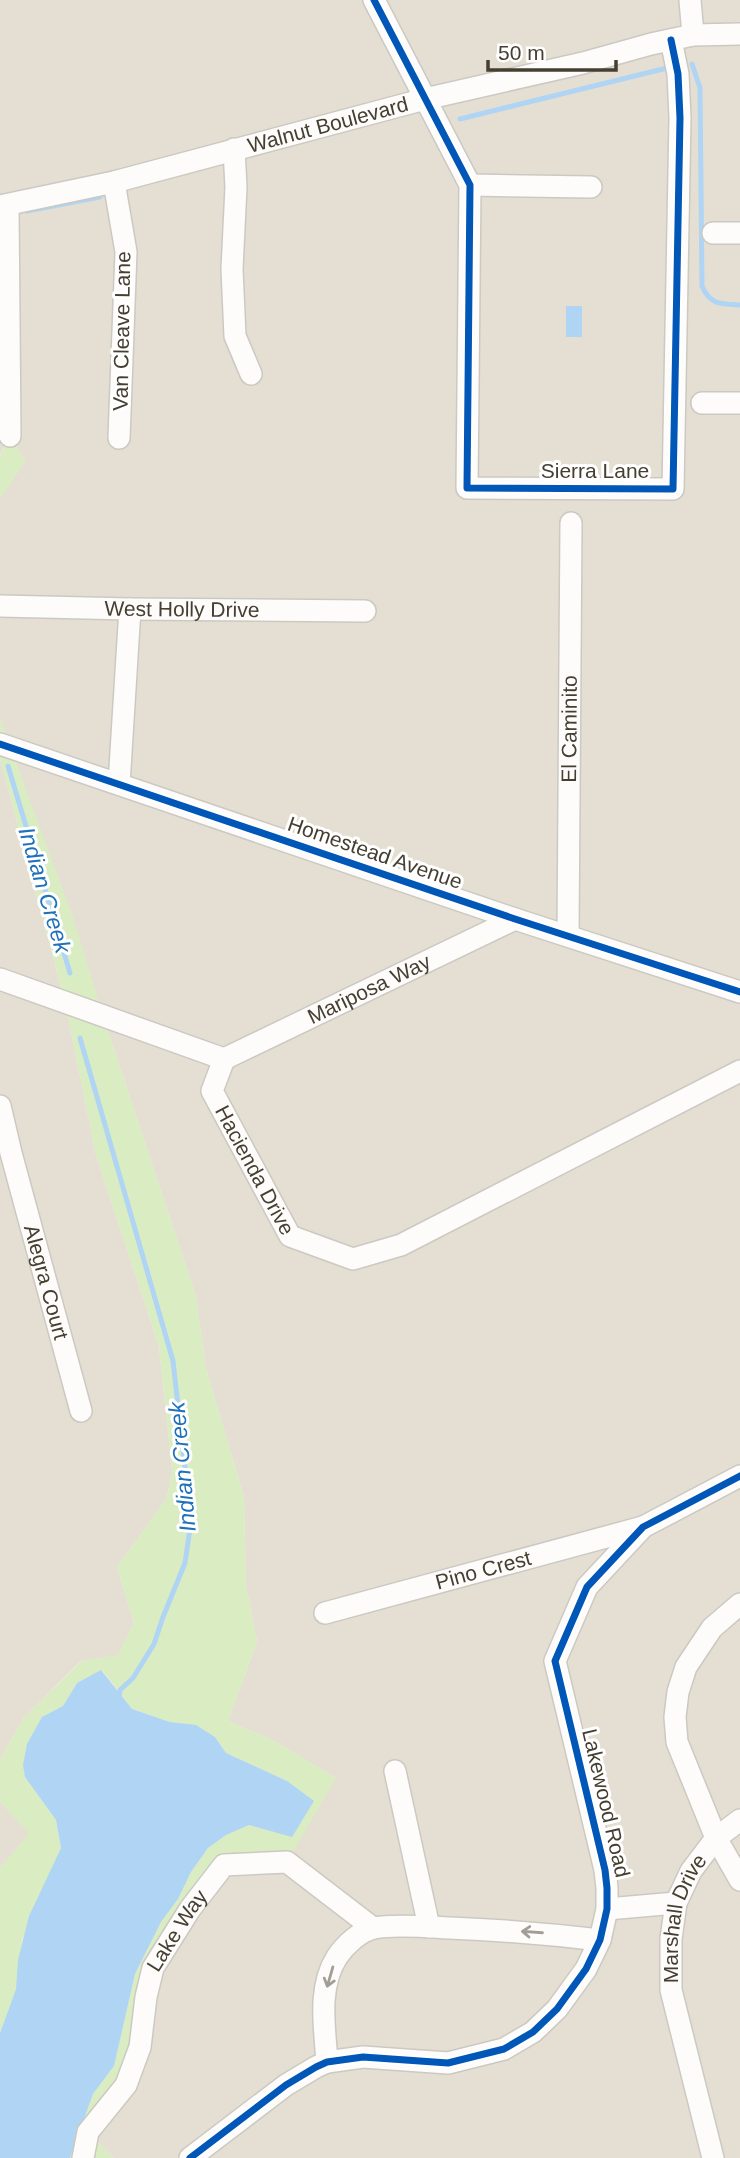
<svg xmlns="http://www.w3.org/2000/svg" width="740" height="2158" font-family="Helvetica,sans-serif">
  <rect width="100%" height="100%" fill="#efede6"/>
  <!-- residential -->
  <path fill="#e4dfd2" d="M0 0H740V2158H114L88 2132 146 1997 190 1909 336 1778 274 1741 228 1721 257 1641 246 1586 244 1497 206 1369 196 1297 103 1016 0 719V498L25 461 10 436 0 454Z
    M0 759 65 1002 96 1155 159 1347 172 1469 167 1498 117 1567 134 1623 118 1656 81 1661 24 1717 0 1760Z
    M0 1801 30 1834 0 1868Z"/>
  <!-- green -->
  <path fill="#daedc2" d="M10 436 25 461 0 499V455Z
    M0 719 73 917 103 1016 196 1297 206 1369 244 1497 246 1586 257 1641 228 1721 274 1741 336 1778 287 1862 224 1865 153 1968 140 2047 88 2132 114 2158H70L93 2094 114 2066 135 1974 161 1922 178 1899 191 1872 208 1848 226 1835 249 1825 292 1837 287 1781 226 1753 215 1737 197 1726 170 1722 132 1709 102 1670 77 1683 63 1706 42 1717 25 1777 56 1820 61 1848 22 1940 16 1989 0 2033V1868L29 1834 0 1801V1760L24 1717 82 1661 118 1655 134 1623 117 1567 167 1498 172 1469 159 1347 96 1155 65 1002 0 759Z"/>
  <!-- water -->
  <path fill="#b0d4f3" d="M566 306H582V337H566Z
    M101 1670 132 1709 170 1722 196 1725 215 1737 226 1753 287 1781 314 1801 292 1837 249 1825 226 1835 208 1848 191 1872 178 1899 161 1922 135 1974 114 2066 93 2094 70 2158H0V2033L16 1989 18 1960 29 1916 61 1848 56 1820 25 1777 23 1765 27 1744 42 1717 63 1706 77 1683Z"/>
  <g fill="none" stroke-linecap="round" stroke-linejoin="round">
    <!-- stream -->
    <path stroke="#b0d4f3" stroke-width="5" d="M692 64 700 88 702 286C710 305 721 304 740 305
      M460 119 671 67
      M27 211 100 197
      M8 766 70 973
      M80 1038 173 1361 191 1522 185 1563 163 1617 154 1644 133 1678 120 1690 119 1699"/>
    <!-- minor casing -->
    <g stroke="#cbc9c2" stroke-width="24">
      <g id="minor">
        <path d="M374 0 470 185 467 488 673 489 680 118 678 74 671 40"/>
        <path d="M690 0 693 35"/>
        <path d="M234 149 236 187 232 269 235 336 251 374"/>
        <path d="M114 182 126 252 119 438"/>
        <path d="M470 185 591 187"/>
        <path d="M8 205 10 436"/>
        <path id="s1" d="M0 206 114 182 425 99 583 63 651 44 693 35 740 34"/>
        <path d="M713 233H740"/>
        <path d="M702 403H740"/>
        <path id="s2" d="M0 606 130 609 365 611"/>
        <path d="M0 744 515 919 740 992"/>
        <path d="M119 784 130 609"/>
        <path id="s3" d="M568 935 571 523"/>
        <path id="s4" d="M0 979 224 1059 212 1091 290 1236 353 1259 401 1245 740 1071"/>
        <path id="s5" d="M224 1059 515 919"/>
        <path id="s6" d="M0 1106 11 1153 81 1411"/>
        <path d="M740 1604 712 1628 686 1667 678 1692 675 1717 677 1742 716 1838 740 1880"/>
        <path id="s7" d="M325 1613 643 1527"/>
        <path d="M395 1771 429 1927"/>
        <path d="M607 1909 676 1903"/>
        <path d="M327 2062C325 2029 317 1988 337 1957 345 1945 360 1931 374 1928 393 1924 430 1927 450 1928 500 1930 550 1934 600 1940"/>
        <path id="s8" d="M83 2158 88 2132 126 2085 140 2047 146 1997 153 1968 190 1909 224 1865 287 1862 373 1928"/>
        <path d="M190 2158 286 2085 316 2067 327 2062 363 2057 448 2063 504 2049 533 2032 557 2009 586 1969 600 1940 607 1909V1888L605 1870 555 1661 587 1587 643 1527 740 1476"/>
        <path id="s9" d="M713 2158 671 1990V1939L676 1903 691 1871 716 1838 740 1820"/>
      </g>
    </g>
    <!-- minor -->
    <use href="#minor" stroke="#fdfcfb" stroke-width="21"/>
    <!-- cycleway casing -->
    <g stroke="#fff" stroke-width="11">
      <path id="cycleway" d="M374 0 470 185 467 488 673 489 680 118 678 74 671 40
        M0 744 515 919 740 992
        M190 2158 286 2085 316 2067 327 2062 363 2057 448 2063 504 2049 533 2032 557 2009 586 1969 600 1940 607 1909V1888L605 1870 555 1661 587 1587 643 1527 740 1476"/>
    </g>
    <!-- cycleway -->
    <use href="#cycleway" stroke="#0057b8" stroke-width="7"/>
  </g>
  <!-- one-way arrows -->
  <defs><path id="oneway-shaft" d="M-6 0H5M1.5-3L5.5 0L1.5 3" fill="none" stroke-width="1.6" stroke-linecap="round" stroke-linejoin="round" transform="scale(1.75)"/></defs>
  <g stroke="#a19e96">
    <use href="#oneway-shaft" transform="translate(532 1932) rotate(-176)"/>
    <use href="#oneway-shaft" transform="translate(330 1977) rotate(106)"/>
  </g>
  <g text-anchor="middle" stroke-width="6" stroke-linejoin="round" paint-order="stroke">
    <!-- street labels -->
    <g font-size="21" fill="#453f32" stroke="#fff">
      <text dy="7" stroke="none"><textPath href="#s1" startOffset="338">Walnut Boulevard</textPath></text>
      <text transform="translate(122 331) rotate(-89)" y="7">Van Cleave Lane</text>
      <text x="595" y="478">Sierra Lane</text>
      <text dy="7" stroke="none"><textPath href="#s2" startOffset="182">West Holly Drive</textPath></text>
      <text dy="7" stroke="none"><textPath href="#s3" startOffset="206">El Caminito</textPath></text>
      <text transform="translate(375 853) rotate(19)" y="7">Homestead Avenue</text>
      <text dy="7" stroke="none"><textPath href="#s5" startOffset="161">Mariposa Way</textPath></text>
      <text dy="7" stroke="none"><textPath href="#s4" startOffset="362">Hacienda Drive</textPath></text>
      <text dy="7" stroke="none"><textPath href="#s6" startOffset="182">Alegra Court</textPath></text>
      <text dy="7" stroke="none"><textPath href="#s7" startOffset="164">Pino Crest</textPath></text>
      <text transform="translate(606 1803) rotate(77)" y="7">Lakewood Road</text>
      <text dy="7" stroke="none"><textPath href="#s9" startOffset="247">Marshall Drive</textPath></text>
      <text dy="7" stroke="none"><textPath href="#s8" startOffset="252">Lake Way</textPath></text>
    </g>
    <!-- water labels -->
    <g font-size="23" font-style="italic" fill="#1f71bc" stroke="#fff">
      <text transform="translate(45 890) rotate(73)" y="8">Indian Creek</text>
      <text transform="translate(182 1467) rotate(-95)" y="8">Indian Creek</text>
    </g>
  </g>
  <!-- scale -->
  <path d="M488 60v10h128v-10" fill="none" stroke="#453f32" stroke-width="3.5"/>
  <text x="498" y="60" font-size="21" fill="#453f32" stroke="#ffffff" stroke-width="5" paint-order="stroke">50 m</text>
</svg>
